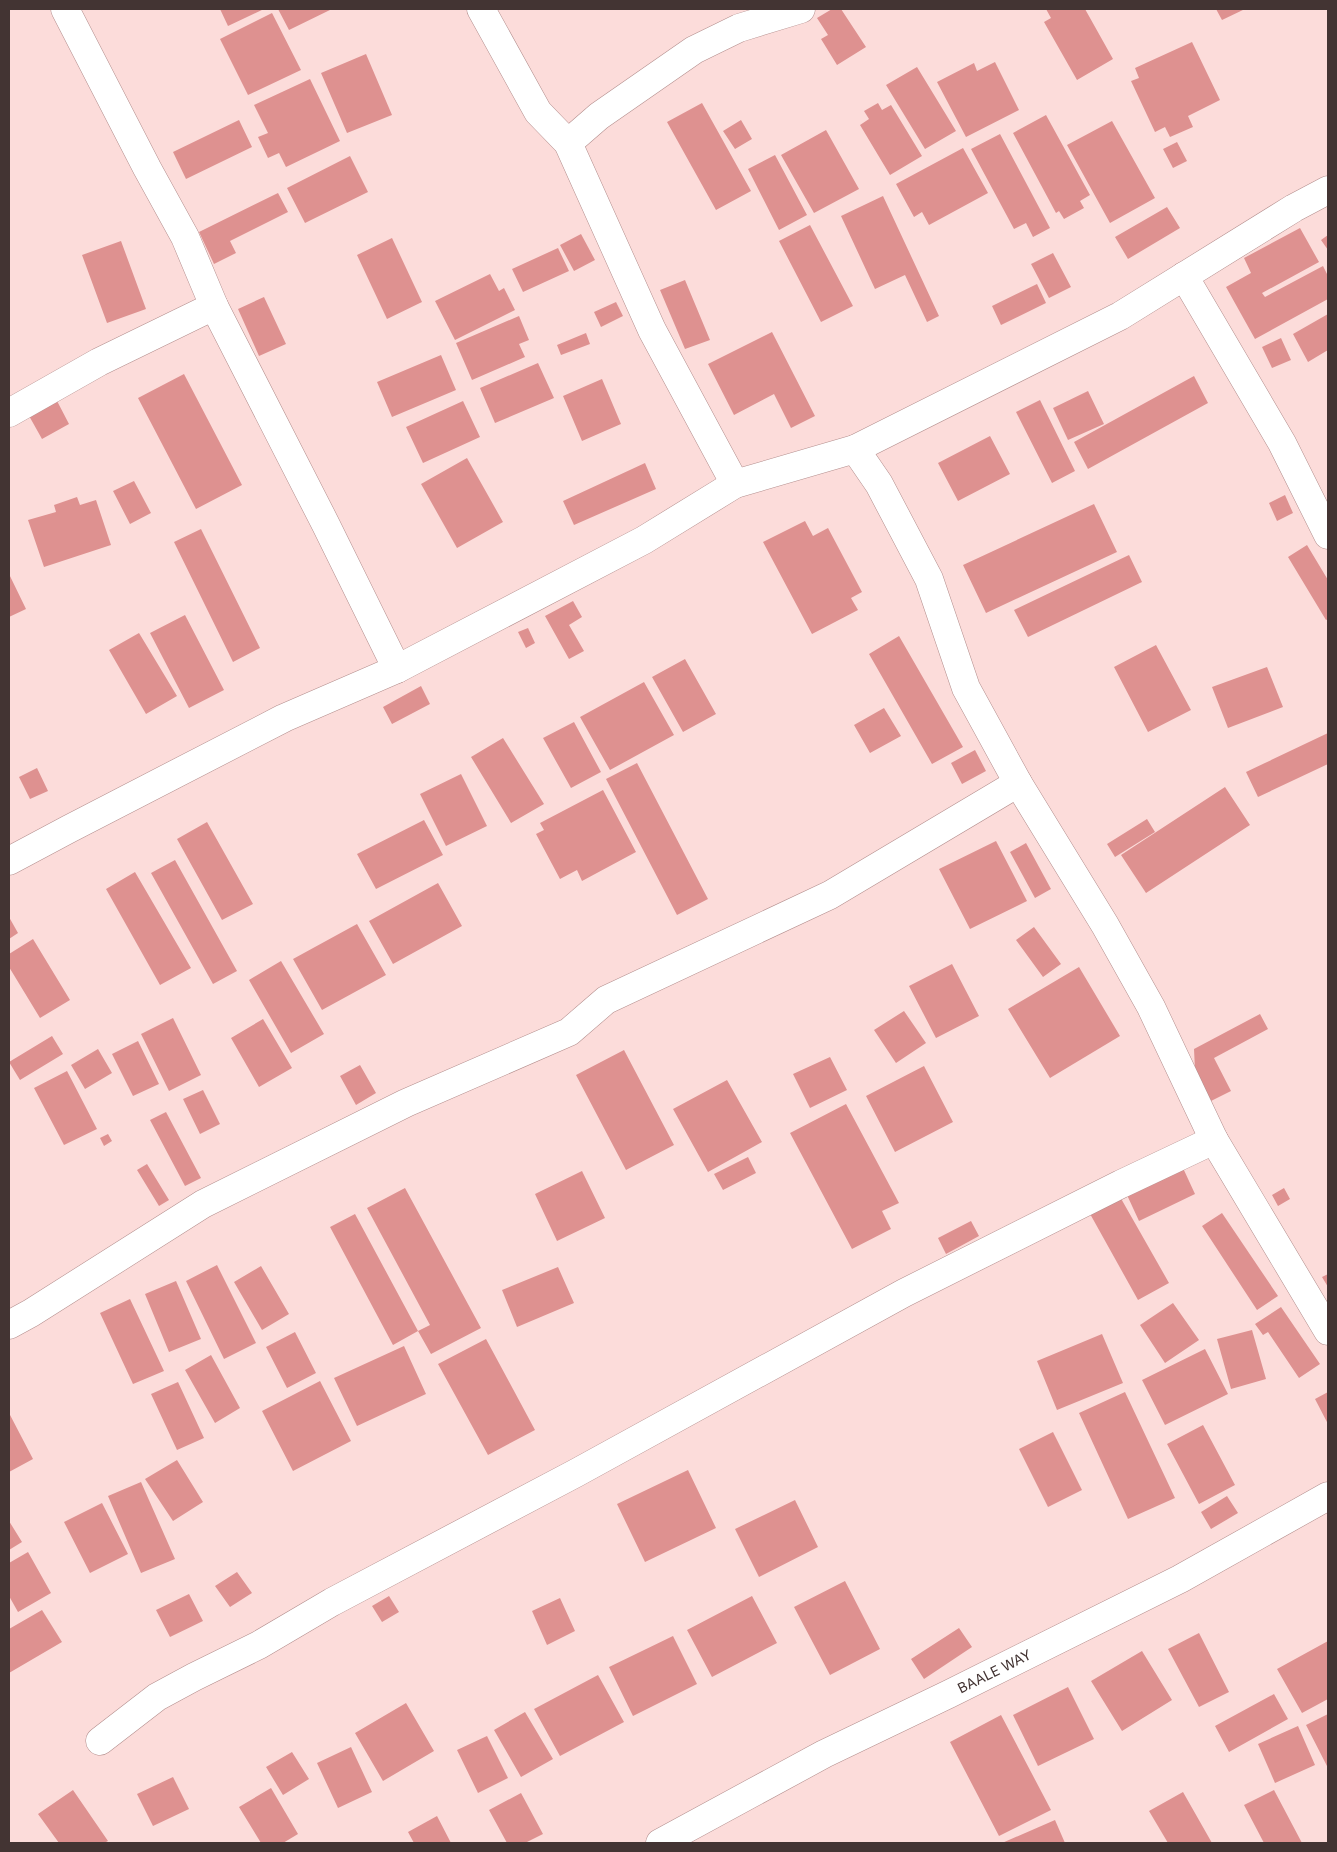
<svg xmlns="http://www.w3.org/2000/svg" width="1337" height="1852" font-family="Inter,sans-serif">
  <rect width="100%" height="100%" fill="#fcdcda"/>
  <!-- building -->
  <path fill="#de9190" d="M220 9H264L228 26Z
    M278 9H332L289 30Z
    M832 9H841L866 47 837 65 821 39 828 35 817 18Z
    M1046 9H1085L1113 59 1077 80 1044 22 1051 18Z
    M1216 9H1245L1222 20Z
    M272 13 301 70 248 95 220 39Z
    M1192 42 1220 100 1188 116 1193 127 1170 137 1165 127 1155 132 1131 81 1139 78 1135 68Z
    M366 54 392 115 347 133 321 73Z
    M995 62 1019 110 966 137 937 82 974 63 977 71Z
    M917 67 956 131 925 149 886 85Z
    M310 79 340 141 286 167 279 153 268 158 258 137 268 133 254 105Z
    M702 103 751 191 716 210 667 122Z
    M878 103 882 110 891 105 922 156 890 175 860 125 869 119 864 111Z
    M1046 115 1090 195 1080 201 1084 208 1064 219 1059 211 1056 213 1013 133Z
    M239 120 252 147 186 179 173 152Z
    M741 120 752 139 735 149 723 131Z
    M1112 121 1155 198 1110 223 1067 145Z
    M826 130 859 189 814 213 781 155Z
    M1000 134 1050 228 1033 237 1026 223 1014 229 971 149Z
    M1177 142 1187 161 1173 168 1163 149Z
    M963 148 988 193 929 225 922 212 914 217 896 184Z
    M775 155 807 215 779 230 748 169Z
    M350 156 368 192 305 223 287 188Z
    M278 193 288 212 230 241 236 253 214 264 199 232Z
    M883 196 939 316 927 322 905 275 875 289 841 216Z
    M1167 207 1180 228 1128 259 1115 237Z
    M810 225 853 306 821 322 779 241Z
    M1300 228 1319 262 1262 293 1265 297 1323 266 1328 276V299L1255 339 1226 287 1251 273 1244 258Z
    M581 234 595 260 574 271 560 245Z
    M1328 235V250L1321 240Z
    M392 238 422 302 387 319 357 255Z
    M121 241 146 309 107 323 82 255Z
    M558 248 569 271 523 292 512 269Z
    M1053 253 1071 287 1049 298 1031 264Z
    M490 274 499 291 504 288 515 310 455 340 435 301Z
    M685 280 710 340 685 349 660 290Z
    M1037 284 1046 303 1001 325 992 306Z
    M264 297 286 344 259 356 238 309Z
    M616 302 623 316 601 327 594 312Z
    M1328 314V350L1308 362 1293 334Z
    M519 316 529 340 519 344 525 357 472 380 456 343Z
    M772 332 815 416 791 428 774 394 734 415 708 364Z
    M586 333 590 344 561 355 557 345Z
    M1281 338 1291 360 1272 368 1262 347Z
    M441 355 456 390 392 417 377 382Z
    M538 363 554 398 495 423 480 388Z
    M184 374 242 485 196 509 138 398Z
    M1194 376 1208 403 1088 469 1074 442Z
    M602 379 621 424 582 441 563 396Z
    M1088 391 1104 424 1068 440 1053 408Z
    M56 399 69 424 42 439 28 414Z
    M1040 400 1075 471 1052 483 1016 412Z
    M463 401 480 437 423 463 406 427Z
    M990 436 1010 474 958 501 938 463Z
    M467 458 503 522 457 548 421 484Z
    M645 463 656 489 574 525 563 501Z
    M134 481 151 513 130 524 113 491Z
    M1285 495 1293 513 1277 521 1269 503Z
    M77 497 80 505 96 500 111 545 44 567 28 520 56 512 54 505Z
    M1094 504 1117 552 986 613 963 565Z
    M805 521 813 536 828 528 862 592 851 598 858 610 812 634 763 542Z
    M201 529 260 648 233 662 174 542Z
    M1307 545 1328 580V619L1326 620 1288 557Z
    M1129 555 1142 582 1028 637 1014 610Z
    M9 574 26 609 9 617Z
    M573 601 582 617 569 625 584 651 569 659 545 616Z
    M185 615 224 690 189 708 150 633Z
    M528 628 535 643 526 648 518 632Z
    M139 633 177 696 146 714 109 650Z
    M899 636 963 747 932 764 869 654Z
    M1156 645 1191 710 1148 732 1114 667Z
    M685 659 716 714 683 732 652 677Z
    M1267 667 1283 707 1228 728 1212 687Z
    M644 682 674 735 610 770 580 717Z
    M421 686 430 704 392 724 383 707Z
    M884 708 901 736 870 753 854 725Z
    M574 722 601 772 571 788 543 738Z
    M1328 733V764L1258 797 1246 772Z
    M503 738 544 804 511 823 471 757Z
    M975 750 986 771 962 784 951 763Z
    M637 763 708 899 677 915 606 779Z
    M37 768 48 791 30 799 19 777Z
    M461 774 487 826 446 846 420 794Z
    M1225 787 1250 825 1146 893 1121 855Z
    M603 790 636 852 582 881 577 870 560 879 536 834 544 830 540 823Z
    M1147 819 1155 832 1115 857 1107 844Z
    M424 820 443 855 376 889 357 854Z
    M207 822 253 904 222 920 177 839Z
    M996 841 1027 901 970 929 939 869Z
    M1026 843 1051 889 1035 898 1010 852Z
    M175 860 237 971 213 984 151 873Z
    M135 872 191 968 160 985 106 889Z
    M438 883 462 926 393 964 369 921Z
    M9 917 18 933 9 939Z
    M357 924 386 975 322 1010 293 959Z
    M1034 927 1061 964 1043 977 1016 940Z
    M33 939 70 1000 40 1018 9 967V954Z
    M281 961 324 1034 291 1053 249 980Z
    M952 964 979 1016 936 1038 909 986Z
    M1079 967 1120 1036 1050 1078 1008 1009Z
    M904 1011 926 1043 896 1063 874 1030Z
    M1260 1014 1268 1029 1214 1058 1231 1091 1211 1101 1195 1070 1194 1049Z
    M173 1018 201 1075 169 1091 141 1034Z
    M263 1019 292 1068 259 1087 231 1038Z
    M52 1036 63 1054 20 1080 9 1062Z
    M138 1041 159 1084 133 1096 112 1054Z
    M98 1049 112 1073 85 1089 71 1065Z
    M624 1050 674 1145 626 1170 576 1075Z
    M830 1057 847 1090 810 1108 793 1074Z
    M360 1065 376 1093 356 1105 340 1076Z
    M924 1066 953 1122 895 1152 866 1096Z
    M67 1071 97 1129 64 1145 34 1088Z
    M727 1080 762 1142 708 1172 673 1109Z
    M203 1090 220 1124 200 1134 183 1099Z
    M846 1104 899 1203 882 1211 891 1229 852 1249 790 1133Z
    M166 1112 201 1178 185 1186 150 1120Z
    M108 1134 112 1141 104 1146 100 1138Z
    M748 1157 756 1173 723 1190 714 1174Z
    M147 1164 169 1200 159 1206 137 1170Z
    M1183 1168 1195 1194 1139 1221 1127 1195Z
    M582 1171 605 1218 557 1241 535 1194Z
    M405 1188 481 1328 431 1354 418 1331 430 1325 367 1208Z
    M1284 1188 1290 1199 1278 1206 1272 1195Z
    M1119 1195 1169 1283 1138 1300 1089 1212Z
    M1222 1213 1278 1296 1257 1310 1202 1226Z
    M355 1214 418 1331 393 1345 330 1227Z
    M971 1221 979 1236 946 1254 938 1238Z
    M217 1265 256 1343 224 1359 186 1281Z
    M261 1266 289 1314 262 1330 234 1282Z
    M558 1267 574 1303 517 1327 502 1290Z
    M1328 1274V1287L1322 1277Z
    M176 1281 201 1339 169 1352 145 1294Z
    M130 1299 164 1371 133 1384 100 1313Z
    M1173 1303 1199 1340 1165 1363 1140 1325Z
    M1281 1307 1320 1364 1299 1378 1268 1332 1263 1335 1255 1324Z
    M1252 1330 1266 1379 1231 1389 1217 1339Z
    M295 1332 316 1373 287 1388 266 1347Z
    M1102 1334 1123 1383 1057 1410 1037 1361Z
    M486 1339 535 1430 488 1455 438 1364Z
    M404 1346 426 1394 357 1426 334 1378Z
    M1205 1349 1228 1394 1165 1425 1142 1380Z
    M211 1355 240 1408 215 1423 185 1370Z
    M320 1381 351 1441 293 1471 262 1411Z
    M178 1382 204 1438 177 1450 151 1394Z
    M1125 1392 1175 1498 1128 1519 1079 1413Z
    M1328 1392V1424L1315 1399Z
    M9 1413 33 1459 9 1472Z
    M1203 1425 1235 1485 1199 1504 1167 1444Z
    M1053 1432 1082 1490 1048 1507 1019 1449Z
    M177 1460 203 1502 173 1521 145 1479Z
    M688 1470 716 1528 645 1562 617 1504Z
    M141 1482 175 1559 141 1573 108 1496Z
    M1227 1496 1238 1513 1211 1529 1201 1512Z
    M795 1500 818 1547 759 1577 735 1529Z
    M102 1503 128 1554 90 1573 64 1522Z
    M9 1521 22 1542 9 1550Z
    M28 1552 51 1593 18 1612 9 1596V1563Z
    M237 1572 252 1593 230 1607 215 1586Z
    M845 1581 880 1649 830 1675 794 1607Z
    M189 1594 203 1621 170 1637 156 1610Z
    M389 1596 399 1612 382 1622 372 1606Z
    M752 1596 777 1643 712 1677 687 1630Z
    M560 1598 575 1631 547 1645 532 1611Z
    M42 1610 62 1642 9 1673V1629Z
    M959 1628 972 1647 924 1679 911 1659Z
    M1199 1633 1229 1692 1199 1707 1168 1649Z
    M673 1636 697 1684 633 1716 609 1667Z
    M1328 1641V1699L1302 1713 1277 1669Z
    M1142 1651 1172 1700 1122 1731 1091 1681Z
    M598 1675 624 1722 560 1756 534 1709Z
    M1068 1687 1094 1739 1038 1766 1013 1715Z
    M1274 1694 1288 1719 1229 1752 1215 1726Z
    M406 1703 434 1751 383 1781 355 1733Z
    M525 1712 553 1759 521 1777 494 1730Z
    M1328 1714V1768L1306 1725Z
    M1001 1715 1051 1810 999 1836 950 1742Z
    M1298 1726 1315 1765 1275 1783 1258 1744Z
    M487 1736 508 1778 478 1793 457 1750Z
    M351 1747 372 1792 338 1808 317 1763Z
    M292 1752 309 1779 283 1795 266 1767Z
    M173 1777 189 1809 153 1826 137 1794Z
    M271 1788 298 1834 283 1843H261L239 1807Z
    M73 1790 108 1841 104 1843H59L38 1814Z
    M1274 1790 1302 1843H1264L1244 1805Z
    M1183 1792 1212 1843H1168L1149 1811Z
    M521 1793 543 1834 525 1843H507L489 1810Z
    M437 1816 451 1843H414L408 1832Z
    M1055 1820 1065 1843H1002Z"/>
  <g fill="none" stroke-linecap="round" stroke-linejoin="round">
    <!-- minor casing -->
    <g stroke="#b38e8d" stroke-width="29">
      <g id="minor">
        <path d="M65 9 147 168 185 237 214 306 326 525 397 669"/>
        <path d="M481 9 538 112 568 143 652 330 735 484"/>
        <path d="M568 143 599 116 694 50 739 28 801 9"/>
        <path d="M1184 276 1282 443 1328 535"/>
        <path d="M9 413 99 362 214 306"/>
        <path d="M855 449 879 484 929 579 966 688 1018 783 1105 925 1151 1007 1214 1140 1328 1331"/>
        <path d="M9 861 69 829 284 718 397 669 644 540 735 484 855 449 1120 316 1294 208 1328 190"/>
        <path d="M9 1325 31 1313 203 1204 406 1103 569 1032 606 1000 830 895 1018 783"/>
        <path d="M100 1741 157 1697 194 1677 259 1645 332 1602 576 1473 904 1293 1121 1184 1214 1140"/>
        <path id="s1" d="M660 1843 824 1754 949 1694 1180 1579 1328 1496"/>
      </g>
    </g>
    <!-- minor -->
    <use href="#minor" stroke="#fff" stroke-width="28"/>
  </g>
  <g text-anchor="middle" stroke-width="4" stroke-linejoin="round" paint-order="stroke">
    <!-- street labels -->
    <g font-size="14" fill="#433433" stroke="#fff">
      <text dy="5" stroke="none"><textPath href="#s1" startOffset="376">BAALE WAY</textPath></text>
    </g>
  </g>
  <!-- border -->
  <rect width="1337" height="1852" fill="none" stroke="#433433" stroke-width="20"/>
</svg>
